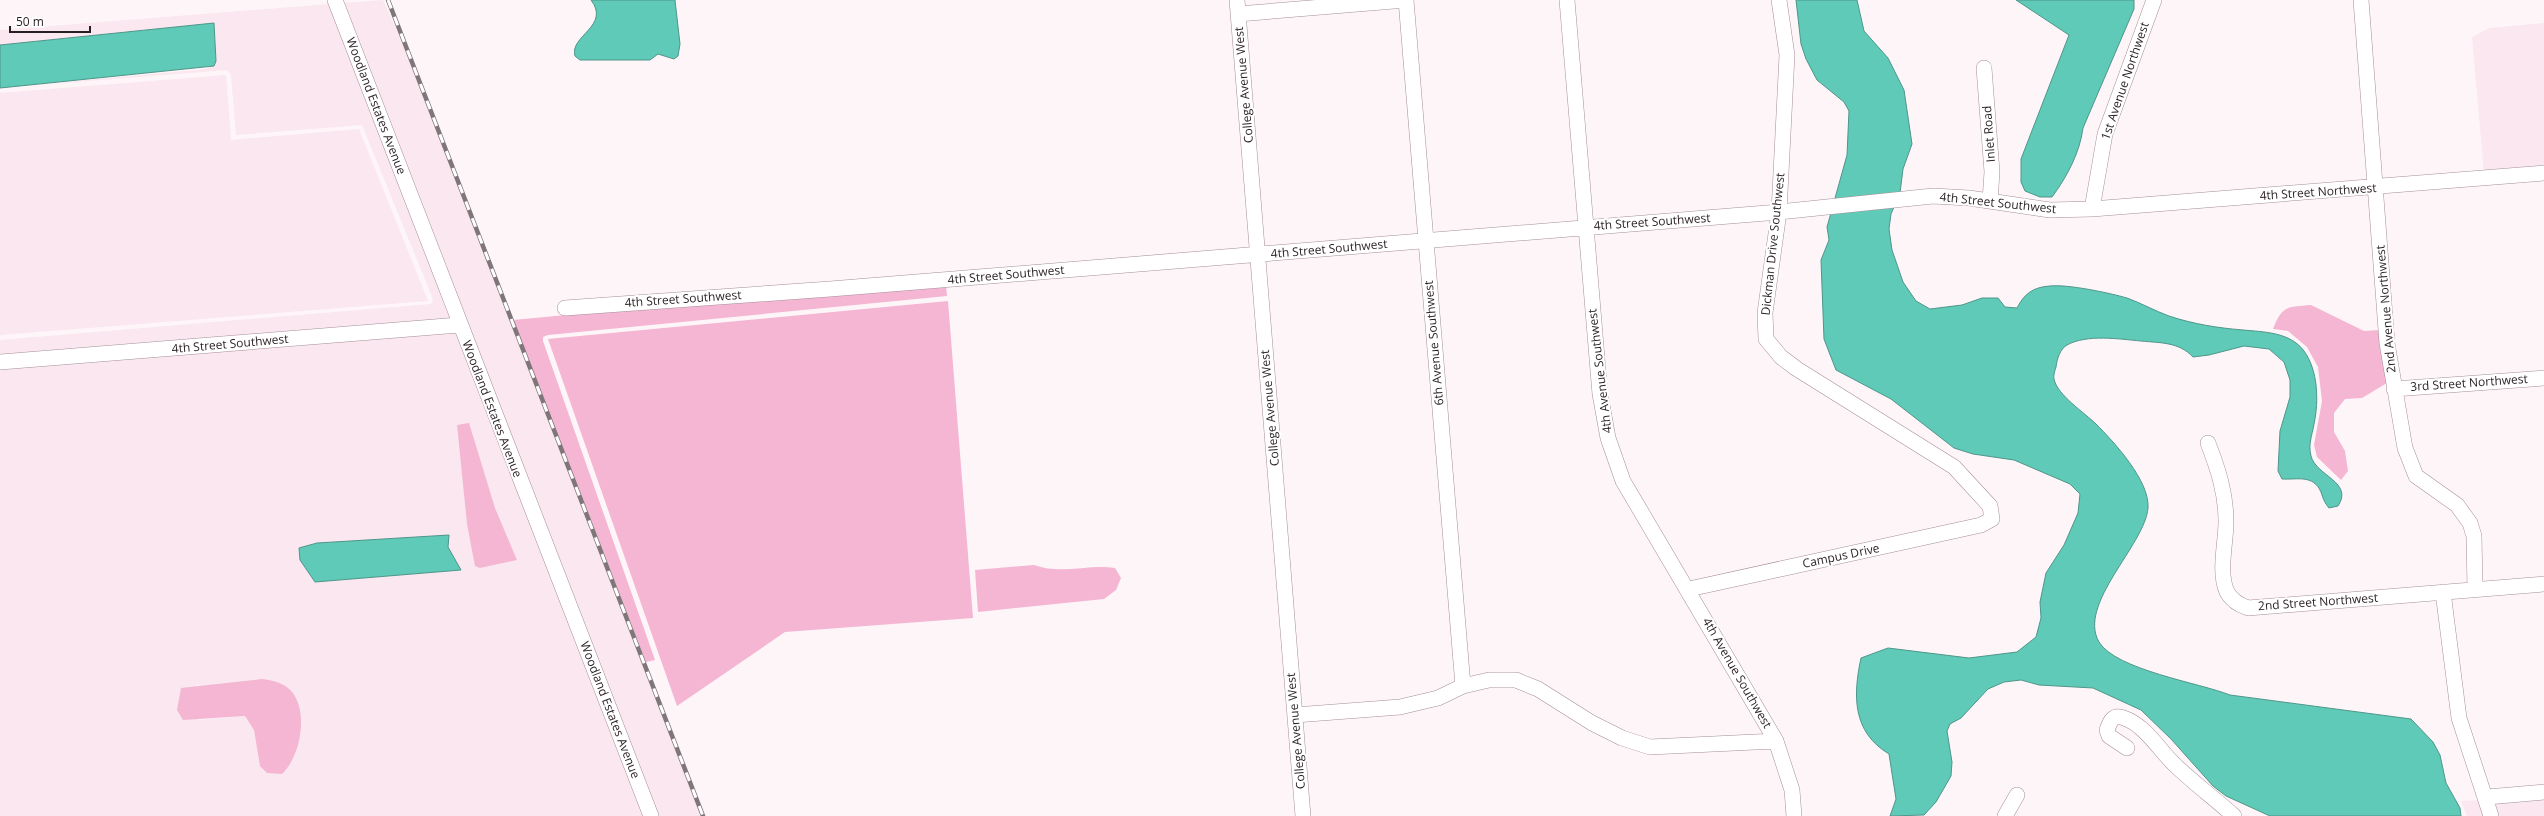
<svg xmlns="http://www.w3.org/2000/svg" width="2544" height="816" font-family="'Open Sans',sans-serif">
  <rect width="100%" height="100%" fill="#fef5f9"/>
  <!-- built -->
  <path fill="#fae7ef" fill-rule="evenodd" d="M383 0 424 91 706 816H658L343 3Z
    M330 4 451 320 0 357V340L431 304 433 299 362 125 236 135 231 75 227 70 0 88 206 69 216 61 214 23 0 45V30Z
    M2544 23V167L2484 173 2472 37 2489 28Z
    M226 75 231 140 359 129 428 301 0 335V93Z
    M455 330 645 816H0V368ZM457 425 495 508 517 560 480 568 467 524ZM449 535 448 547 317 543ZM197 684 297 744 260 766 254 730 245 716 198 720Z
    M2544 798V816H2498L2494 802Z
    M2481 800 2485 816H2467L2461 801Z"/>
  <!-- green -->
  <path fill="#f4b6d2" d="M946 285 947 296 548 335 543 337V341L655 660 646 662 513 320 641 308Z
    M948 301 973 618 785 632 677 706 548 339Z
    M2311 305 2364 331 2380 330 2387 383 2362 398 2345 399 2334 413V432L2345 451 2348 471 2341 480 2317 457 2314 445 2322 401 2318 367 2307 347 2288 331 2273 329C2282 305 2288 307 2311 305Z
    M469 423 495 508 517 560 480 568 475 566 467 524 457 425Z
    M1034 565C1061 575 1088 564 1115 568L1121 578 1116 590 1104 599 978 612 975 570Z
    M262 679C272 680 285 683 292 692 309 713 300 757 282 774L267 773 260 766 254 730 245 716 183 720 177 710 181 688Z"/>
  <!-- water -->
  <path fill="#5fcab7" stroke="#4e968a" d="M591 0H675L680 44 678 56 674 59 658 54 650 60H580L575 56C569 36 611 26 591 0Z
    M1796 0H1857L1864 31 1888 58 1904 90 1912 144 1903 169 1900 193 1891 214 1889 229 1892 250 1903 282 1916 301 1930 309 1962 305 1982 298H1998L2005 307 2017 308C2024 294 2033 287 2050 286 2067 284 2110 293 2127 298 2141 303 2155 311 2169 316 2193 324 2218 328 2243 330 2264 332 2290 332 2304 351 2318 370 2319 401 2314 424 2312 436 2308 444 2311 456 2316 476 2354 482 2338 506L2329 508C2324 502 2323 498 2321 492 2313 474 2297 480 2282 479L2278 471 2280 431 2290 397V380L2284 362 2269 349 2244 346 2209 355 2193 357C2179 342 2161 343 2141 341 2119 339 2087 334 2067 345 2060 349 2057 359 2056 367 2055 370 2053 376 2054 379 2057 395 2085 413 2096 424 2114 442 2150 481 2148 508 2145 545 2077 604 2099 642 2116 670 2200 683 2230 695L2411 719 2433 742 2440 755 2446 783 2460 808 2461 816H2270L2226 796 2213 786 2171 739 2141 710 2093 688 2039 685 2021 680 2004 682 1988 689 1961 718 1950 724 1947 731 1952 762 1951 776 1936 802 1924 815 1890 816 1896 799 1889 754C1852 732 1853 695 1861 658L1888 648 1969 658 2017 652 2036 637 2041 618 2040 602 2046 573 2064 545 2078 513 2080 494 2070 484 2014 460 1973 454 1954 448 1891 399 1836 370 1824 339 1821 260 1829 240 1827 227 1847 155 1849 111 1844 102 1817 80 1806 59 1801 44Z
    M2016 0H2134V9L2083 128C2080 152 2067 177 2052 197H2040L2025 191 2021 182V159L2069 35Z
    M214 23 216 61 214 66 0 88V45Z
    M449 535 448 547 461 570 315 582 300 560 299 548 317 543Z"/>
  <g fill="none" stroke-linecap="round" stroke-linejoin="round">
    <!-- minor casing -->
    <g stroke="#a58f98" stroke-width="16">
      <path id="minor" d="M335 0 651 816
        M1237 0 1303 816
        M1406 0 1463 686
        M1567 0 1600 394 1608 438 1623 481 1776 741 1792 790 1794 816
        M2361 0 2387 343 2405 448 2416 476 2457 505 2470 523 2474 536 2475 589
        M1238 14 1406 0
        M1984 68 1992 172 1990 201
        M2092 209 2105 134 2154 0
        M565 308 830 289 1779 212 1933 196 1969 198 2050 210 2092 209 2544 173
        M0 362 459 325
        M2394 389 2544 378
        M2208 443C2218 469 2226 493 2226 522 2226 543 2218 572 2227 592 2232 601 2239 605 2248 608L2544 584
        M1689 589 1981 525 1992 519 1990 506 1954 467 1797 369 1781 357 1766 339 1765 313 1779 212 1787 55 1779 0
        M2443 592 2459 718 2491 816
        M1295 715 1400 707 1438 698 1463 686 1489 680H1516L1538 689 1592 723 1622 738 1650 747 1776 741
        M2127 748 2109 736 2107 730C2110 721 2113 714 2124 718 2145 725 2160 751 2176 766 2194 783 2215 799 2234 816
        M2487 797 2544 792
        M2005 816 2017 795"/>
    </g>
    <!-- minor -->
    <use href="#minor" stroke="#fff" stroke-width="15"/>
    <!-- rail casing -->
    <g stroke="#7f767a" stroke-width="4.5">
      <path id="rail" d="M388 0 703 816"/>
    </g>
    <!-- rail -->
    <use href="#rail" stroke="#fff" stroke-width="3" stroke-dasharray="9" stroke-linecap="butt"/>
  </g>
  <g text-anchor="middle" stroke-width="4" stroke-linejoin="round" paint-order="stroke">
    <!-- street labels -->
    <g font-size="12" fill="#271e22" stroke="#fff">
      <text transform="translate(2125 81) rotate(-71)" y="4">1st Avenue Northwest</text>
      <text transform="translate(1244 85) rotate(-95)" y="4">College Avenue West</text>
      <text transform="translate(376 106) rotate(69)" y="4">Woodland Estates Avenue</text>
      <text transform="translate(1989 134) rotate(-94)" y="4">Inlet Road</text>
      <text transform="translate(2318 192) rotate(-4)" y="4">4th Street Northwest</text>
      <text transform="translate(1998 203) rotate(6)" y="4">4th Street Southwest</text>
      <text transform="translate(1652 222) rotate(-4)" y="4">4th Street Southwest</text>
      <text transform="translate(1773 244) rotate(-84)" y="4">Dickman Drive Southwest</text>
      <text transform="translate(1329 249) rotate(-5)" y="4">4th Street Southwest</text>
      <text transform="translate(1006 275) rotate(-5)" y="4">4th Street Southwest</text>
      <text transform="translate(683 299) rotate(-4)" y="4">4th Street Southwest</text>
      <text transform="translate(2386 309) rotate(-95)" y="4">2nd Avenue Northwest</text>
      <text transform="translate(1434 343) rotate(-95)" y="4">6th Avenue Southwest</text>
      <text transform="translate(230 344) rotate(-5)" y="4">4th Street Southwest</text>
      <text transform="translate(1600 371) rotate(-97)" y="4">4th Avenue Southwest</text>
      <text transform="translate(2469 383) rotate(-4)" y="4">3rd Street Northwest</text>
      <text transform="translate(1270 408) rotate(-95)" y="4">College Avenue West</text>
      <text transform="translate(492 409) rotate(69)" y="4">Woodland Estates Avenue</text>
      <text transform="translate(1841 556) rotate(-12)" y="4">Campus Drive</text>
      <text transform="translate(2318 602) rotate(-4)" y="4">2nd Street Northwest</text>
      <text transform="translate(1737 673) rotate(60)" y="4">4th Avenue Southwest</text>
      <text transform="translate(610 710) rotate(69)" y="4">Woodland Estates Avenue</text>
      <text transform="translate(1296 731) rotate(-95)" y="4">College Avenue West</text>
    </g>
  </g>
  <!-- scale -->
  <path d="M10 26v6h80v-6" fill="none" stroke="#271e22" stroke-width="2"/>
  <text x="16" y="26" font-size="12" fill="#271e22" stroke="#ffffff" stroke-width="3" paint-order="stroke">50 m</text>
</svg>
